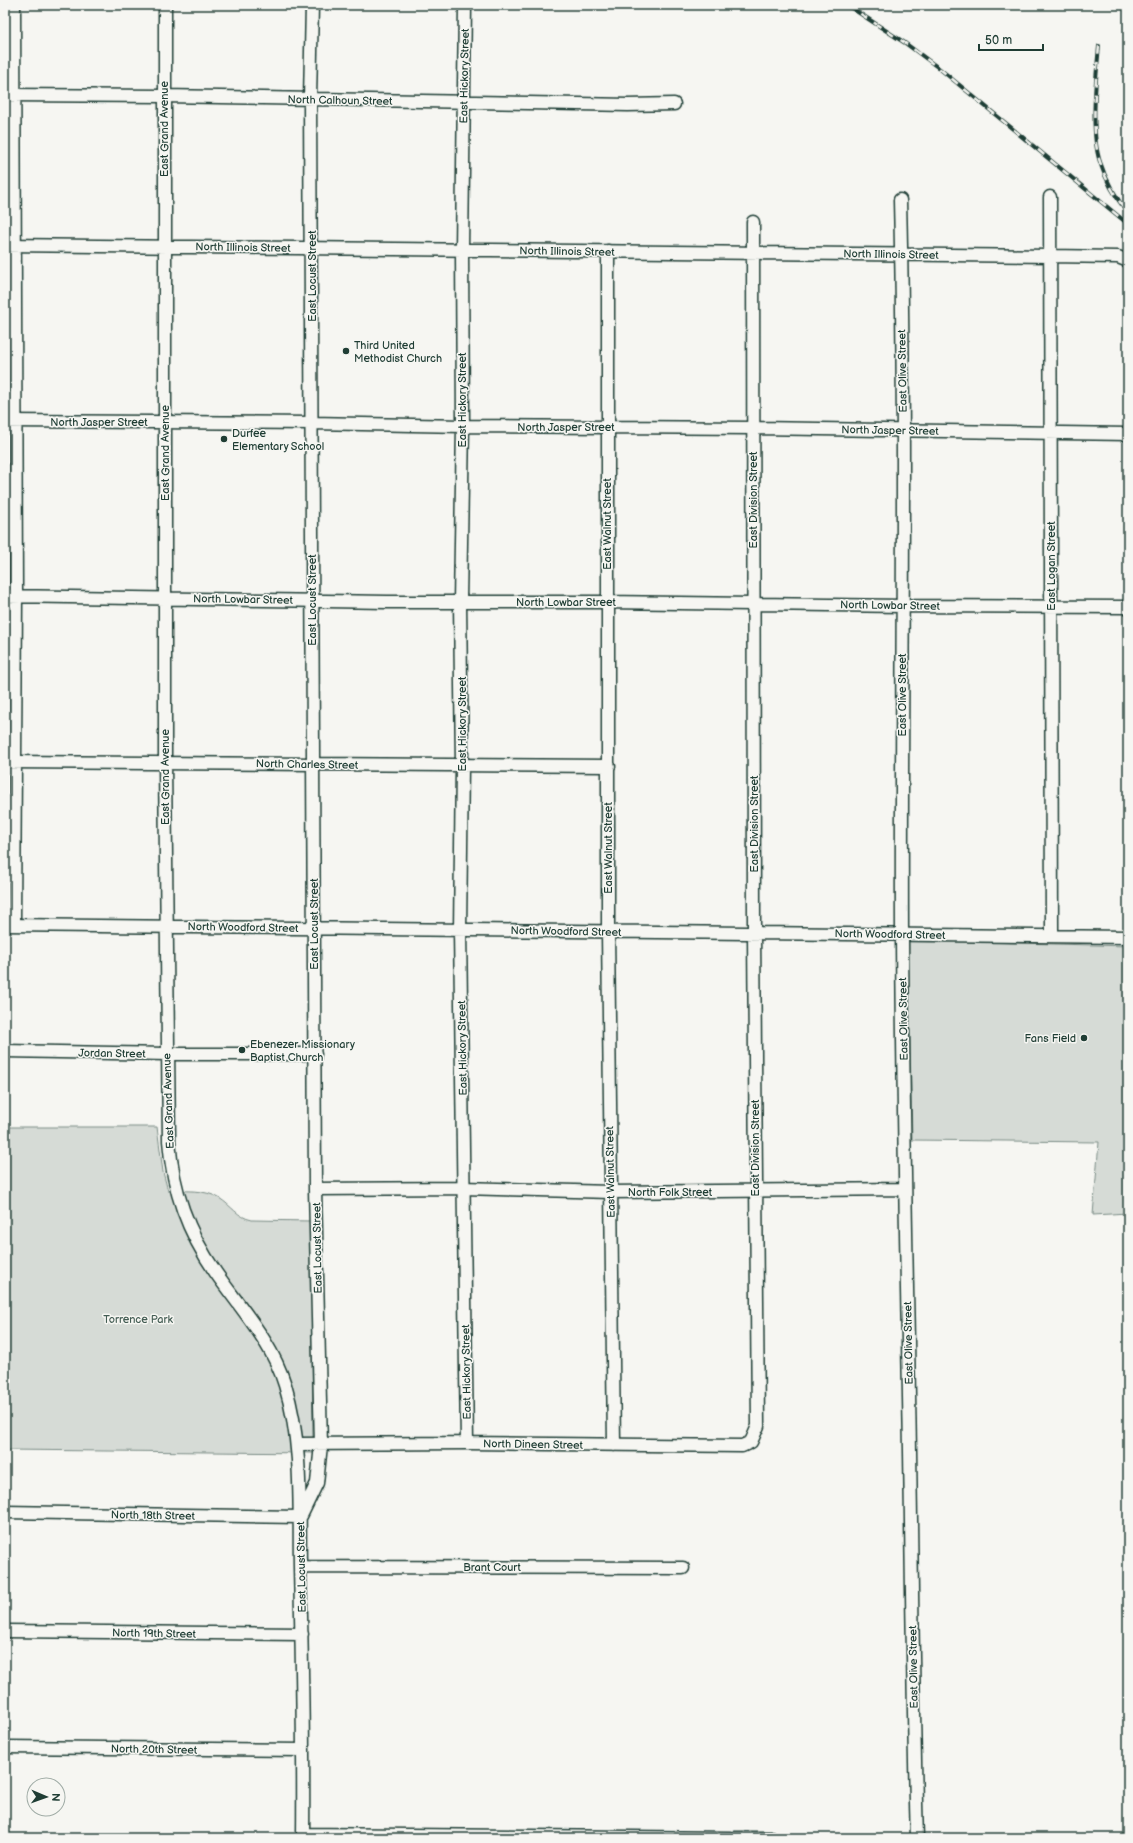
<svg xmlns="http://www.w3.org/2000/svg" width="1133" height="1843" font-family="'Balsamiq Sans',sans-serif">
  <rect width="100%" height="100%" fill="#f6f6f2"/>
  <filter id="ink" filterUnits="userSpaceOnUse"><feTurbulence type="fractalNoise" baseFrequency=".025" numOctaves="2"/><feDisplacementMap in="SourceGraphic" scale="8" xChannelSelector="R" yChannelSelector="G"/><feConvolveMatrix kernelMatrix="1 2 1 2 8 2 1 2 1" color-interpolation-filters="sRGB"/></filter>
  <g filter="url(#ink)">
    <!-- green -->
    <path fill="#d6dbd6" stroke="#7a8c85" d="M908 940 1128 946V1213L1093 1215 1099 1142 912 1140Z
      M5 1127H157L163 1172 168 1191C185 1191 204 1189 219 1198 232 1206 237 1217 252 1220L311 1221 313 1453 5 1450Z"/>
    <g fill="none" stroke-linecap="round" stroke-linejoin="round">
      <!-- minor casing -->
      <g stroke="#1f3d34" stroke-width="15">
        <path id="minor" d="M14 5 16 596 14 925
          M165 5V763L169 1141C173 1191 187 1231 216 1273 241 1309 272 1342 285 1385 303 1444 299 1506 300 1567 302 1657 304 1748 303 1838
          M465 5 462 250 463 426 460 602 462 766 460 930 467 1443
          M5 95 165 96 628 105 674 104
          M1050 197 1052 935
          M900 200C906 444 901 688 902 933 903 1106 907 1278 910 1451 912 1580 913 1709 917 1838
          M5 245 1049 256 1118 257 1128 261
          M608 251V931L614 1445
          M5 421 312 423 463 426 753 428 1128 434
          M5 596 387 602H607L902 606 1128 607
          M5 762 609 766
          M5 925 1128 937
          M5 1051 167 1054H315
          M315 1189 463 1188 610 1192 905 1189
          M298 1444 467 1443 742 1446 751 1442 758 1426 754 933 753 222
          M5 1512 300 1517
          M301 1516 317 1483 321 1445 315 1189 310 99 312 5
          M300 1567 683 1568
          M5 1631 302 1634
          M5 1747 303 1750
          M303 1834 730 1838
          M735 1838H771"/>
      </g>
      <!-- minor -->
      <use href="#minor" stroke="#f6f6f2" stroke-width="12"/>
      <!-- rail casing -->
      <g stroke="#1f3d34" stroke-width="4">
        <path id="rail" d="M847 5 905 43 940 69 1128 224
          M1099 46C1096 78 1090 132 1100 162 1106 181 1116 198 1128 213"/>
      </g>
      <!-- rail -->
      <use href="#rail" stroke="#f6f6f2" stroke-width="2.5" stroke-dasharray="8" stroke-linecap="butt"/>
    </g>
  </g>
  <!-- markers -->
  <g fill="#1f3d34" stroke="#f6f6f2" stroke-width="1.5">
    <circle cx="346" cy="351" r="4"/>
    <circle cx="224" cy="439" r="4"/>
    <circle cx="1084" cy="1038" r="4"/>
    <circle cx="242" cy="1050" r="4"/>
  </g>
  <g text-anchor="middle" stroke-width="3" stroke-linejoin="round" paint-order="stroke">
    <!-- street labels -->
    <g font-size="11" fill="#1f3d34" stroke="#f6f6f2">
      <text transform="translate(464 76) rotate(-89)" y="4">East Hickory Street</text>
      <text transform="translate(340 100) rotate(1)" y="4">North Calhoun Street</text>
      <text transform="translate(164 129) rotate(-90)" y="4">East Grand Avenue</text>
      <text transform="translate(243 247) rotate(1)" y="4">North Illinois Street</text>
      <text transform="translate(567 251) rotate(1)" y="4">North Illinois Street</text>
      <text transform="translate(891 254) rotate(1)" y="4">North Illinois Street</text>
      <text transform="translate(312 276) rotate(-90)" y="4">East Locust Street</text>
      <text transform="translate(902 371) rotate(-91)" y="4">East Olive Street</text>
      <text transform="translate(462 400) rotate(-90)" y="4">East Hickory Street</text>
      <text x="99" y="426">North Jasper Street</text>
      <text x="566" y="431">North Jasper Street</text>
      <text transform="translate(890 430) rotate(1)" y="4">North Jasper Street</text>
      <text transform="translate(165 453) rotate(-90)" y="4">East Grand Avenue</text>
      <text transform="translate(753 500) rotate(-90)" y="4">East Division Street</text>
      <text transform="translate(607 524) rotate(-90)" y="4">East Walnut Street</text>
      <text transform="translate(1051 566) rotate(-90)" y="4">East Logan Street</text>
      <text transform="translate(243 599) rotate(1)" y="4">North Lowbar Street</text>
      <text transform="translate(312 600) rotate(-90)" y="4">East Locust Street</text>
      <text x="566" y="606">North Lowbar Street</text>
      <text transform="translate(890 605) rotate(1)" y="4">North Lowbar Street</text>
      <text transform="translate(902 695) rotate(-90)" y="4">East Olive Street</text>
      <text transform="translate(462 724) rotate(-90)" y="4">East Hickory Street</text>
      <text transform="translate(307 764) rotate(1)" y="4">North Charles Street</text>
      <text transform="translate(165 777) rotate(-90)" y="4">East Grand Avenue</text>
      <text transform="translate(754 824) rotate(-90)" y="4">East Division Street</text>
      <text transform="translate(608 848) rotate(-90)" y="4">East Walnut Street</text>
      <text transform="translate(314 924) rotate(-90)" y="4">East Locust Street</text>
      <text transform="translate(243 927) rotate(1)" y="4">North Woodford Street</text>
      <text transform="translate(566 931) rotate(1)" y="4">North Woodford Street</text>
      <text transform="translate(890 934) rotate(1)" y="4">North Woodford Street</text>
      <text transform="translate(903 1019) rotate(-91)" y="4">East Olive Street</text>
      <text transform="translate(462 1048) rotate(-91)" y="4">East Hickory Street</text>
      <text transform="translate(112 1053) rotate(1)" y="4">Jordan Street</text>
      <text transform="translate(168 1101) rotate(-92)" y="4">East Grand Avenue</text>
      <text transform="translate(755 1148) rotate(-90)" y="4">East Division Street</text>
      <text transform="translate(610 1172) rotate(-91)" y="4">East Walnut Street</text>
      <text x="670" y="1196">North Folk Street</text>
      <text transform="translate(317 1248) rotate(-91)" y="4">East Locust Street</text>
      <text transform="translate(908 1343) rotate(-91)" y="4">East Olive Street</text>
      <text transform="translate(466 1372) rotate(-91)" y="4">East Hickory Street</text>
      <text transform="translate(533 1444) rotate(1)" y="4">North Dineen Street</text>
      <text transform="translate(153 1515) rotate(1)" y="4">North 18th Street</text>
      <text transform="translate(301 1567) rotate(-91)" y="4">East Locust Street</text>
      <text x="492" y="1571">Brant Court</text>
      <text transform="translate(154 1633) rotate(1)" y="4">North 19th Street</text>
      <text transform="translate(913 1667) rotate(-91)" y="4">East Olive Street</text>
      <text transform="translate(154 1749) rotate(1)" y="4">North 20th Street</text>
    </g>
    <!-- poi labels -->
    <g font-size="11" fill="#1f3d34" stroke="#f6f6f2" text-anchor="start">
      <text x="354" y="349">Third United<tspan x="354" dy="13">Methodist Church</tspan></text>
      <text x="232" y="437">Durfee<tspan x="232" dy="13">Elementary School</tspan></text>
      <text x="1076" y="1042" text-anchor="end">Fans Field</text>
      <text x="250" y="1048">Ebenezer Missionary<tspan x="250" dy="13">Baptist Church</tspan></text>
    </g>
    <!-- park labels -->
    <g font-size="11" fill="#445d54" stroke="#f6f6f2">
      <text x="138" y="1323">Torrence Park</text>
    </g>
  </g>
  <!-- margin -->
  <rect width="1133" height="1843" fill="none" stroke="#f6f6f2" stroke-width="20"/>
  <rect x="10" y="10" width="1113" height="1823" fill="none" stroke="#1f3d34" stroke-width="1.5" filter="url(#ink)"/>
  <!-- north arrow -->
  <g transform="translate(46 1797) rotate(92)"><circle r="19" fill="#f6f6f2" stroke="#a0aca6"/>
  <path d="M0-3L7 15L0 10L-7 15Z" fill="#1f3d34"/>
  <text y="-6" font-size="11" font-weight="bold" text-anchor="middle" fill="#1f3d34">N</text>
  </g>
  <!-- scale -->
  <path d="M979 44v6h64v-6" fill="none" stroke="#1f3d34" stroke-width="2"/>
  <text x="985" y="44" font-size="12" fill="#1f3d34" stroke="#f6f6f2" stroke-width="3" paint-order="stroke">50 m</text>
</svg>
